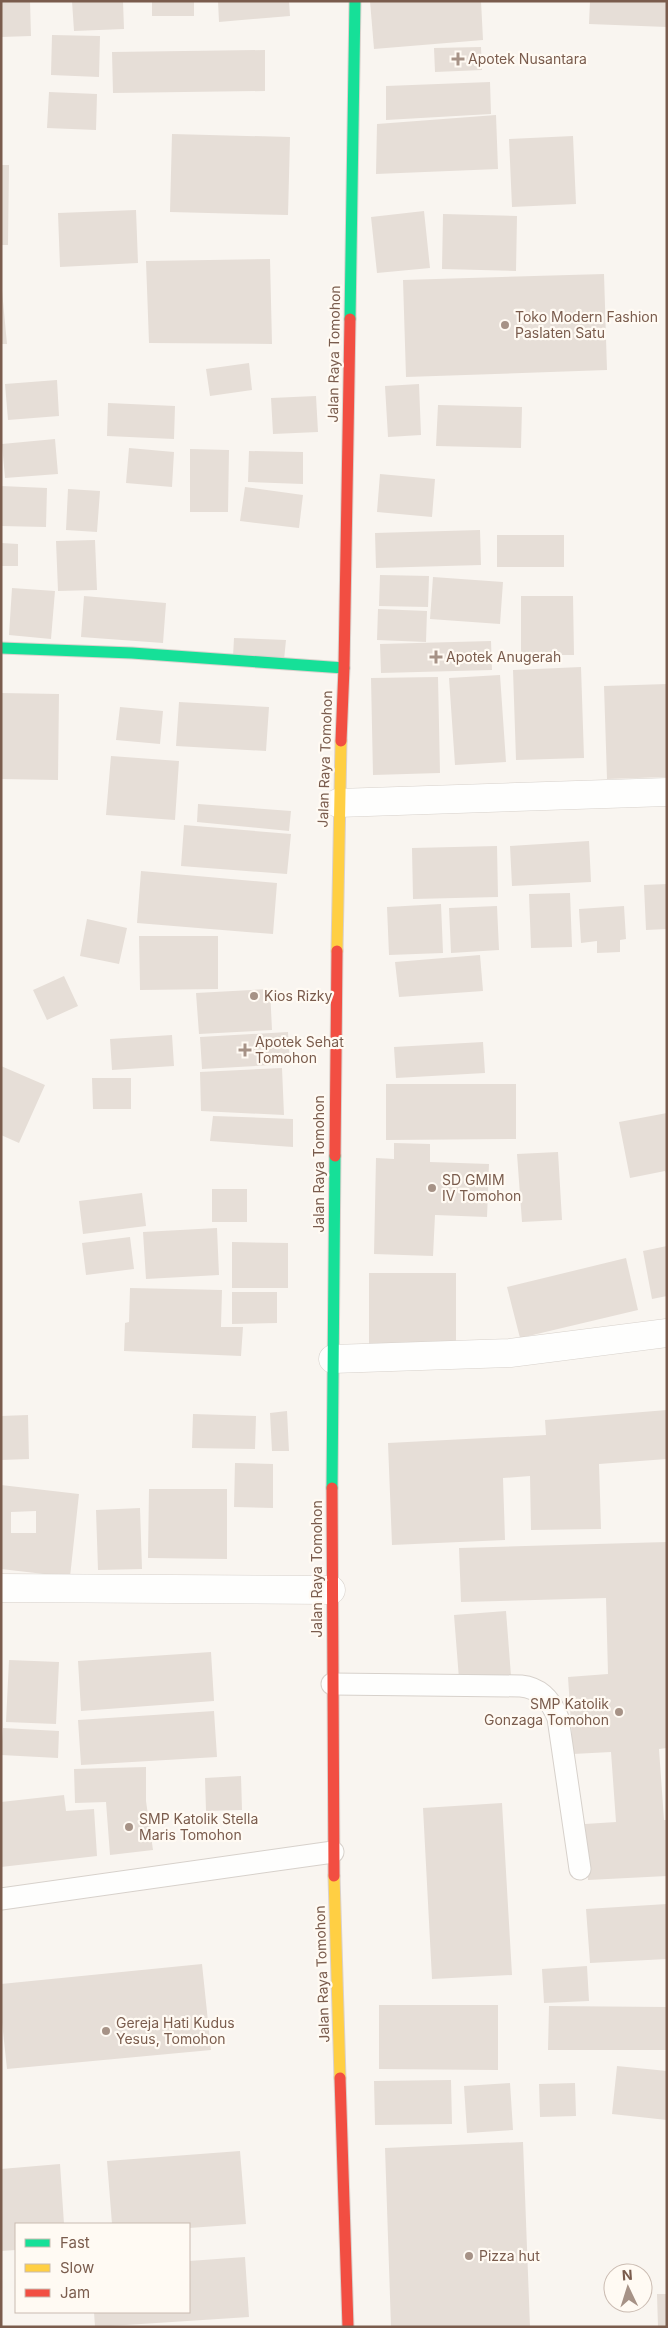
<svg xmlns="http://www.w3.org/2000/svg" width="668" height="2328" font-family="Inter,sans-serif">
  <rect width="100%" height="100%" fill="#f9f5f0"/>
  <!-- building -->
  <path fill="#e6ded7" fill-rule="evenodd" d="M1 1H30L31 36 1 37Z
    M72 1H123L124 29 74 31Z
    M152 1H194V16H152Z
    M218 1H289L290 16 219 22Z
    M370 1H481L483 40 374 49Z
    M590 1H667V27L589 24Z
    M52 35 100 36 99 77 51 75Z
    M481 47 482 70 435 72 434 48Z
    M265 50V91L113 93 112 52Z
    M490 82 491 114 386 120V86Z
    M49 92 97 94 96 130 47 128Z
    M496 115 498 169 376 174 377 124Z
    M172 134 290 137 288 215 170 212Z
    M573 136 576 204 512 207 509 139Z
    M1 165H9L8 245H1Z
    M136 210 138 263 60 267 58 213Z
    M424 211 430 268 377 273 371 217Z
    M443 214 517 216 516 271 442 269Z
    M270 259 272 344 149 343 146 261Z
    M604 274 607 370 406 377 403 280Z
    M1 280 7 344H1Z
    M249 363 252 390 210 396 206 369Z
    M57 380 59 416 8 420 5 384Z
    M419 384 421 435 388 437 385 386Z
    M316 396 318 432 273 434 271 398Z
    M108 403 175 406 174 439 107 436Z
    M438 405 522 407 521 448 436 446Z
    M55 439 58 474 5 478 2 444Z
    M129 448 174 452 172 487 126 483Z
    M190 449 229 450 228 512H190Z
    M249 451 303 452V484L248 482Z
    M380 474 435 479 432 517 377 512Z
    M1 486 47 488 46 527 1 526Z
    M245 487 303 495 299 528 240 521Z
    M68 489 100 491 97 532 66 530Z
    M480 530 481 565 376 568 375 533Z
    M497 535H564V567H497Z
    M95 540 97 590 58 591 56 541Z
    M1 543 18 544V566H1Z
    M380 575 429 576 428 607 379 606Z
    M433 577 503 582 500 624 430 619Z
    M12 588 55 591 51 639 9 635Z
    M84 596 166 603 163 643 81 637Z
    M521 596H573L574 655H521Z
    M378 609 427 611 426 642 377 640Z
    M234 638 286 640 284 660 233 657Z
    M491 641 492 670 381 673 380 644Z
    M581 667 584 758 516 760 513 670Z
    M500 675 506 762 455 765 449 678Z
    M438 677 440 773 373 775 371 678Z
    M667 684V777L607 779 604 686Z
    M1 693 59 694 58 780 1 779Z
    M179 702 269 707 266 751 176 746Z
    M120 707 163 711 160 744 116 740Z
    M111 756 179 761 175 820 106 815Z
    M198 804 291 811 289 831 197 822Z
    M184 825 291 834 287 874 181 866Z
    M589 841 591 882 512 886 510 846Z
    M497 846 498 897 413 899 412 848Z
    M141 871 277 883 273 934 137 923Z
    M667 884V929L646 930 644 885Z
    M570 893 572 947 531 948 529 894Z
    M441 904 443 953 389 955 387 907Z
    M497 906 499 950 451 953 449 908Z
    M624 906 626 939 620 940V952L597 953V941L581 943 579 909Z
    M87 919 127 928 119 964 80 956Z
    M139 936H218V989L140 990Z
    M480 955 483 991 399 997 395 962Z
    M64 976 78 1006 47 1020 33 990Z
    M270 989 272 1030 199 1034 196 993Z
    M288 1032 290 1064 202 1069 200 1037Z
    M172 1035 174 1066 112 1070 110 1039Z
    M483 1042 485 1073 396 1078 394 1047Z
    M1 1066 45 1085 19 1143 1 1135Z
    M282 1068 284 1115 201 1111 200 1072Z
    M92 1078H131V1109H93Z
    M386 1084H516V1139L386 1140Z
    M667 1113V1175L665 1171 630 1178 619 1122Z
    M213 1116 293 1119V1147L210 1141Z
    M394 1143 430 1144V1162L489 1164 487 1217 435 1215 433 1256 374 1254 376 1158 394 1159Z
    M558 1152 562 1220 522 1222 517 1154Z
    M212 1189H247V1222H212Z
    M142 1193 146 1226 83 1234 79 1201Z
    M217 1228 219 1275 146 1279 143 1232Z
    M130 1237 134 1269 86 1275 82 1243Z
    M232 1242 288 1243V1288H232Z
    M667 1246V1296L652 1299 643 1251Z
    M626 1258 638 1310 520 1338 507 1287Z
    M369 1273H456V1345H369Z
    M130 1288 222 1290 221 1327H243L241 1356 124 1351 125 1323 129 1322Z
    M232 1292H277V1323L232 1324Z
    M667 1410V1459L599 1464 601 1529 531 1530 530 1476 503 1478 505 1540 392 1545 388 1443 546 1435 545 1420Z
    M287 1411 289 1451H272L270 1413Z
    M193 1414 256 1416 255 1449 192 1448Z
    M28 1415 29 1459 1 1460V1416Z
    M235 1463 273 1464V1508L234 1507Z
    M1 1485 79 1494 70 1577 1 1569ZM36 1511V1533H11V1512Z
    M149 1489H227V1559L148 1558Z
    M140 1508 142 1569 98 1570 96 1510Z
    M667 1542V1748L659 1749 664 1820H667V1876L588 1880 585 1824 616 1822 611 1752 573 1754 568 1677 608 1674 606 1598 461 1602 459 1548Z
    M506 1611 511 1676 459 1679 454 1615Z
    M211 1652 214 1701 81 1711 78 1661Z
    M9 1660 59 1662 56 1724 6 1722Z
    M214 1711 217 1757 81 1765 78 1720Z
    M3 1728 59 1731 58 1758 1 1755Z
    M146 1767V1801L153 1850 110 1855 106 1802 75 1803 74 1769Z
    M241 1776 242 1810 206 1811 205 1778Z
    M64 1795 66 1811 94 1809 97 1856 1 1867V1802Z
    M502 1803 512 1975 432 1979 423 1808Z
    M667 1904V1959L590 1963 586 1909Z
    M202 1964 211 2050 7 2069 1 2013V1984Z
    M587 1966 589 2001 544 2003 542 1969Z
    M379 2005H498V2070L379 2069Z
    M549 2006 667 2007V2050H548Z
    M617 2066 667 2071V2120L612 2114Z
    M451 2080 452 2124 375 2125 374 2081Z
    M510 2083 513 2130 467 2133 464 2086Z
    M575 2083 576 2116 540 2117 539 2084Z
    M523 2142 530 2327H391L385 2148Z
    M240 2151 246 2224 189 2228V2224H112L107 2161Z
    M60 2164 64 2224H16V2250L1 2251V2169Z
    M245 2257 249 2317 95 2327 94 2312H189V2261Z
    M657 2294H667V2327H658Z"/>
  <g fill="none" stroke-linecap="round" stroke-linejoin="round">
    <!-- lane casing -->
    <g stroke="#d7d1cb" stroke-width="23">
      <path id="lane" d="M332 1684 521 1686C540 1688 551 1700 558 1718L580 1869
        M1 1899 333 1852"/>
    </g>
    <!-- street casing -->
    <g stroke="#d7d1cb" stroke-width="29">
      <path id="street" d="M338 803 667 792
        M333 1359 510 1353 667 1333
        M1 1588 331 1590"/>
    </g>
    <!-- fast casing -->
    <g stroke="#dad1cc" stroke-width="13">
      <path id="fast" d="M350 319 355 1
        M1 648 132 653 344 668
        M332 1488 335 1156"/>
    </g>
    <!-- slow casing -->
    <g stroke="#dad1cc" stroke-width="13">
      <path id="slow" d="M337 951 341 741
        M334 1876 340 2078"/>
    </g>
    <!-- jam casing -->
    <g stroke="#dad1cc" stroke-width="13">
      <path id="jam" d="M341 741 344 668 350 319
        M335 1156 337 951
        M332 1488 334 1876
        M340 2078 348 2327"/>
    </g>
    <!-- lane -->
    <use href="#lane" stroke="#fefefd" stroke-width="21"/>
    <!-- street -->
    <use href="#street" stroke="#fefefd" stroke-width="28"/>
    <!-- fast -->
    <use href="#fast" stroke="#16e098" stroke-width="11"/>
    <!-- slow -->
    <use href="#slow" stroke="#ffcf43" stroke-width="11"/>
    <!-- jam -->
    <use href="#jam" stroke="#f24e42" stroke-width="11"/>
  </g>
  <!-- markers -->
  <g fill="#a69286" stroke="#fffaf3" stroke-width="2">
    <path d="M455.5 51.5h5v5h5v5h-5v5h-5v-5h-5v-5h5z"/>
    <circle cx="505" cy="325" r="5"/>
    <path d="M433.5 649.5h5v5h5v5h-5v5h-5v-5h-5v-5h5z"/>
    <circle cx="254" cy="996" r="5"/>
    <path d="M242.5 1042.5h5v5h5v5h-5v5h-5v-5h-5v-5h5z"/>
    <circle cx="432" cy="1188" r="5"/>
    <circle cx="619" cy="1712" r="5"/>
    <circle cx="129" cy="1827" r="5"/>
    <circle cx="106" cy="2031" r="5"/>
    <circle cx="469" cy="2256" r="5"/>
  </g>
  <g text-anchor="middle" stroke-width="4.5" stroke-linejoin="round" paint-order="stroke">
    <!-- poi labels -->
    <g font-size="14" fill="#7a5c4d" stroke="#fffaf3" text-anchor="start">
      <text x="468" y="64">Apotek Nusantara</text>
      <text x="515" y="322">Toko Modern Fashion<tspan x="515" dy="16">Paslaten Satu</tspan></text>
      <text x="446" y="662">Apotek Anugerah</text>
      <text x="264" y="1001">Kios Rizky</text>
      <text x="255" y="1047">Apotek Sehat<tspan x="255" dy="16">Tomohon</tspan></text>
      <text x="442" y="1185">SD GMIM<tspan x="442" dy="16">IV Tomohon</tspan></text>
      <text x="609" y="1709" text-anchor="end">SMP Katolik<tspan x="609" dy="16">Gonzaga Tomohon</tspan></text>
      <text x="139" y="1824">SMP Katolik Stella<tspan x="139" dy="16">Maris Tomohon</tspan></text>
      <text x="116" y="2028">Gereja Hati Kudus<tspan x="116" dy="16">Yesus, Tomohon</tspan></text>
      <text x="479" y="2261">Pizza hut</text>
    </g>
    <!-- street labels -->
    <g font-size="14" fill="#7a5c4d" stroke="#fffaf3">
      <text transform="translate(334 354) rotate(-89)" y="5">Jalan Raya Tomohon</text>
      <text transform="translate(325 759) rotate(-88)" y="5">Jalan Raya Tomohon</text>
      <text transform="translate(319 1164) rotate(-90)" y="5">Jalan Raya Tomohon</text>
      <text transform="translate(317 1569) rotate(-90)" y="5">Jalan Raya Tomohon</text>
      <text transform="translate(322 1974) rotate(-92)" y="5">Jalan Raya Tomohon</text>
    </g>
  </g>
  <!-- border -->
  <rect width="668" height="2328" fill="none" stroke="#7a5c4d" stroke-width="5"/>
  <!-- legend -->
  <rect x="15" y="2223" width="175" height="90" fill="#fffaf3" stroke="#cabbb1"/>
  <rect x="25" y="2239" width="25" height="8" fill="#16e098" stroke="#cabbb1"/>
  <text x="60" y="2248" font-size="15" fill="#7a5c4d">Fast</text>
  <rect x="25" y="2264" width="25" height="8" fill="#ffcf43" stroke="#cabbb1"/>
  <text x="60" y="2273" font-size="15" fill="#7a5c4d">Slow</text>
  <rect x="25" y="2289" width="25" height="8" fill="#f24e42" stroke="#cabbb1"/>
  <text x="60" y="2298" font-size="15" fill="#7a5c4d">Jam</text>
  <!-- north arrow -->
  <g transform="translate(628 2288) rotate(356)"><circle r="24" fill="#fffaf3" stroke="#cabbb1"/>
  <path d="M0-4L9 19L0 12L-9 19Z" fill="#a69286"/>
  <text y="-8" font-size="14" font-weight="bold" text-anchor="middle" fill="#7a5c4d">N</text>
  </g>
</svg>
